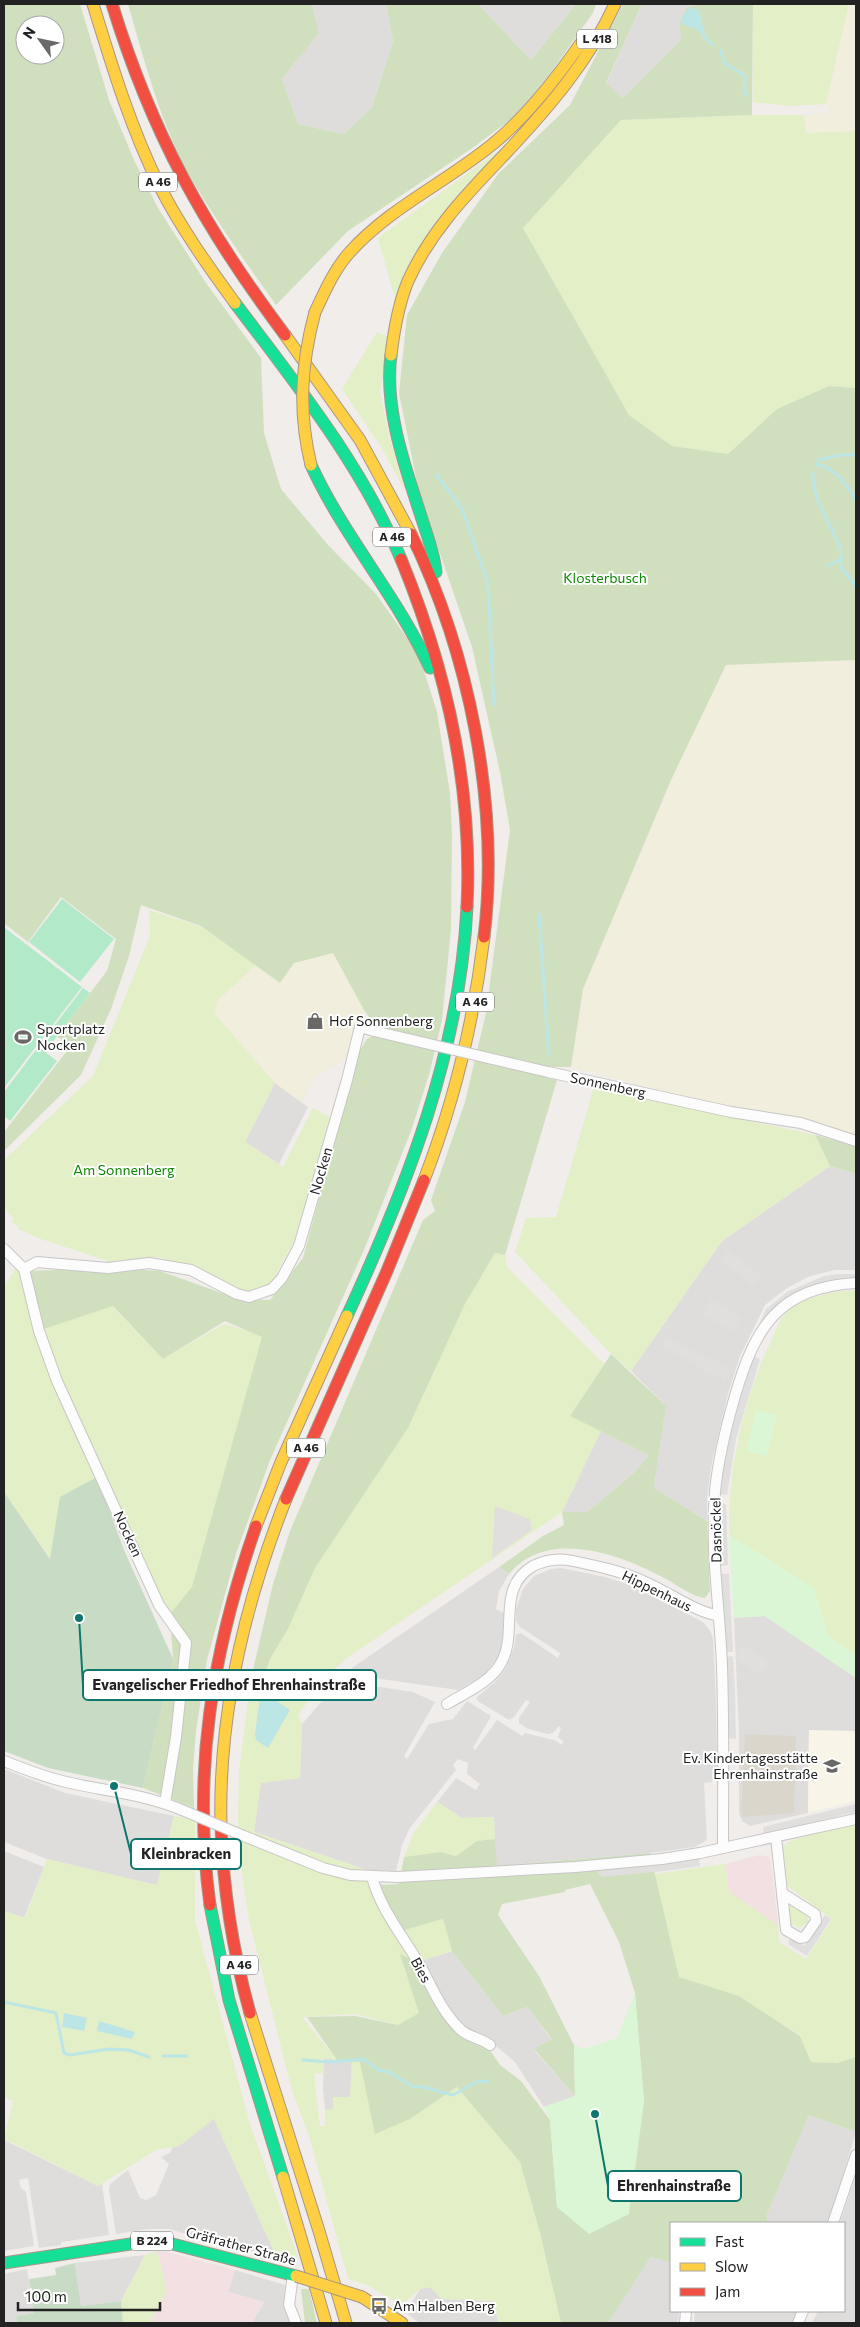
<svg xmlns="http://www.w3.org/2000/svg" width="860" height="2327" font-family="Commissioner,sans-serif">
  <rect width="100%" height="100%" fill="#f0edeb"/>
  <!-- residential -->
  <path fill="#dfdddc" d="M312 4H386L393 41 372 107 344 134 298 124 282 79 319 33Z
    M478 4H576L531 60Z
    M642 4H699L686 8 679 23 682 40 623 98 606 84Z
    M275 1083 308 1107 279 1164 245 1142Z
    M830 1166 856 1174V1270H835L810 1276 787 1288 765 1305 740 1356 728 1394 712 1461 707 1498V1521L654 1488 666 1406 631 1371 722 1241Z
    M601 1431 649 1455 634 1473 587 1512H562Z
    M499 1567 509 1574 499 1591 496 1609 504 1613 503 1640 499 1656 483 1676 458 1690 346 1674 352 1668Z
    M561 1568 605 1577 630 1585 703 1622 710 1631 713 1638 716 1704 717 1766 712 1782 704 1783 707 1839 704 1842 694 1847 650 1853 496 1866 494 1817 462 1818 437 1802 456 1778 476 1790 480 1784 467 1774 468 1763 458 1759 453 1765 456 1770 410 1828 402 1845 396 1871 367 1870 254 1832 260 1783 300 1777 302 1724 340 1681 413 1692 435 1702 404 1756 407 1759 429 1724 453 1719 467 1701 491 1716 473 1748 475 1750 497 1720 522 1736 525 1733 554 1740 562 1745 563 1741 558 1737 561 1728 559 1726 553 1733 548 1734 528 1729 519 1723V1718L530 1702 526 1700 514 1717 509 1720 479 1702 476 1698 495 1682 506 1668 514 1648 516 1635 521 1633 558 1658 560 1653 520 1627 516 1621V1609L523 1589 534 1576 551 1569Z
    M765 1616 856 1678V1731H809L808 1813 750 1826 742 1821 739 1813V1732L734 1618Z
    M4 1769 65 1793 174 1816 157 1886 47 1859 4 1842Z
    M4 1851 44 1867 24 1918 4 1911Z
    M452 1951 503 2016 527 2007 552 2040 534 2050 575 2096 544 2107 515 2062 491 2042 462 2030 442 2003 421 1961Z
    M324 2058 352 2062 350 2097 333 2110H325L323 2088Z
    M809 2115 856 2132 828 2223H768L767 2215Z
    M214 2118 277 2258 212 2240 211 2242 170 2229H148L116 2234 109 2190 110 2184 128 2170 140 2198 146 2200 156 2195 169 2164 161 2157 170 2153 173 2147 179 2146Z
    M4 2140 98 2186 102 2184 109 2235 61 2242V2245L39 2248 28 2178 19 2180 21 2188 26 2192 34 2246 4 2251Z
    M856 2175V2323H812L818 2311H844V2223H840Z
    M145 2255 121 2301 81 2306 75 2263Z
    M651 2257 671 2263V2311H679L678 2323H608Z
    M27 2269 34 2313 16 2316 17 2323H4V2274Z
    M235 2270 285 2285 284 2300 291 2323H252L264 2302 228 2292Z
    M431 2287 443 2299 494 2301 498 2323H419L406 2312 420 2289Z
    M695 2311H798L793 2323H694Z"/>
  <!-- commercial -->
  <path fill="#f2e0e2" d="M760 1855 769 1857 771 1862 778 1925 729 1892 725 1864Z
    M157 2251 168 2252 235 2270 228 2292 264 2302 252 2323H156L151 2321 167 2291Z"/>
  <!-- education -->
  <path fill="#f8f4e7" d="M809 1730 856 1731V1801L808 1813Z"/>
  <!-- construction -->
  <path fill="#dad6cc" d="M745 1734 796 1736 794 1813 741 1817Z"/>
  <!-- farmland -->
  <path fill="#f1eedd" d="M849 4H856V131L806 133 804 115 829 112 826 104Z
    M856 660V1137L804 1121 689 1098 571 1067 583 989 671 780 726 664Z
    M333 952 364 1010 347 1058 316 1077 302 1103 275 1083 215 1015 216 1001 256 965 280 982 294 963Z"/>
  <!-- grass -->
  <path fill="#e3efc7" d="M753 4H849L826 104 791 106 753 102Z
    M752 115H804L806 133 856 131V388L829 386 777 409 728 454 672 446 629 415 523 228 621 120Z
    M497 152 395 299 378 238Z
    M377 332 389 337 380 392 390 440 405 491 381 447 342 389Z
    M149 910 202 927 256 965 217 1001 215 1014 275 1083 245 1142 283 1167 313 1108 333 1119 294 1241 271 1283 251 1292 237 1289 186 1266 158 1257 107 1264 108 1261 41 1239 18 1229V1226L11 1222 14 1218 4 1208V1160L93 1076 150 936Z
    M594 1087 815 1135 830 1166 722 1241 631 1371 611 1354 515 1252 526 1218 556 1217Z
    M495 1253 505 1255 507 1267 604 1364 570 1416 601 1431 562 1512 344 1660 321 1683 298 1715 302 1724 300 1778 261 1783 254 1832 367 1870 370 1885 396 1932 443 1919 452 1951 421 1961 401 1955 420 2013 398 2025 355 2014 302 2017 337 2060 324 2058 323 2073H315C314 2091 319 2108 320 2126H325V2110L333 2109V2097H350L352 2062H360L410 2119 457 2087 520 2162 540 2233 561 2323H498L494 2301 442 2299 430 2287 420 2289 401 2305 367 2285 348 2279 310 2139 291 2087 249 1920 240 1860 238 1816 239 1771 251 1678 261 1685 270 1659 288 1629 315 1568 408 1428 465 1304Z
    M18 1265 97 1477 51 1559 4 1492V1286Z
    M839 1291H856V1655L829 1637 813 1588 729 1535C728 1470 743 1398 772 1339 775 1332 779 1321 784 1315 797 1300 820 1295 839 1291Z
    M112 1306 163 1359 224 1324 263 1335 193 1587 169 1616 59 1379 40 1330Z
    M437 1802 462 1818 494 1817 495 1839 477 1841 456 1856 440 1852 404 1857 414 1832Z
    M174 1816 195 1820V1920L250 2124 298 2257 277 2258 214 2119 179 2146 156 2150 98 2186 4 2139 13 2101 4 2097V1911L25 1918 47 1859 157 1885Z
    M856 1824V2057L837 2063 811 2062 800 2035 739 1997 679 1977 655 1874 725 1864 729 1892 778 1925 779 1942 806 1959 832 1919 786 1885 783 1847 791 1840Z
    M788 1902 808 1914V1922L799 1928 790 1924Z
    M157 2251 167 2291 151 2320 156 2323H123L121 2301 145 2255Z"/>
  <!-- forest -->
  <path fill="#d0e0be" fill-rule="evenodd" d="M4 4H80L109 100 134 160 158 208 206 283 261 358 264 433 281 489 328 545 376 594 419 655 437 712 450 793 452 835 451 930 442 1020 429 1075 411 1131 364 1250 270 1460 236 1554 207 1660 196 1731 193 1769 194 1808 143 1788 173 1659 170 1614 192 1587 262 1337 225 1321 163 1359 113 1306 41 1330 28 1271 111 1268 160 1271 238 1299 270 1300 303 1258 358 1053 367 1039 373 1036 376 1027 364 1010 333 953 294 963 280 983 201 926 141 905 129 956 111 1009 81 1075 4 1151V1132L70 1047 57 1036 107 971 116 939 61 897 28 942 5 924 4 925ZM25 25H55V55H25Z
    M128 4H312L319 33 282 79 298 124 344 134 372 107 393 41 386 4H478L531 60 576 4H596L593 13 549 75 518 114 471 149 348 231 276 305C246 263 217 222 191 178 161 125 145 63 128 4Z
    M623 4H642L606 83 623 98 681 40 679 23 686 8 699 4H753L752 115 621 120 523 228 629 415 672 446 728 454 777 409 829 386 856 388V660L726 665 671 780 583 989 571 1067H549L546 1077 557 1080 505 1255 495 1253 465 1304 408 1428 315 1568 288 1629 270 1659 261 1685 251 1678 273 1584 290 1531 423 1220 435 1211 431 1200 465 1102 486 1013 510 830 500 772 472 647 419 492 399 393 407 315 442 253 499 173 570 105Z
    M815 1135 856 1146V1174L830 1166Z
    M611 1354 666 1406 654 1488 707 1521 710 1591 705 1598C692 1597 675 1583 664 1578 619 1554 548 1528 509 1574L499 1567 543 1536 564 1525 562 1512H587L634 1473 649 1455 570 1416Z
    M495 1839 497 1866 650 1853 679 1977 739 1996 800 2036 811 2062 837 2063 856 2057V2132L809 2115 767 2215 768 2223H671V2263L651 2257 608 2323H561L540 2233 520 2162 457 2087 410 2119 375 2134 360 2062 337 2060 307 2017 355 2016 398 2025 419 2013 400 1954 415 1961 436 2006 487 2046 500 2065 521 2081 550 2120 557 2207 644 2102 635 1993 619 1942 590 1884 565 1890V1892L502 1904 498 1915 539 1976 574 2045 575 2096 534 2049 552 2039 527 2007 503 2016 452 1951 443 1919 401 1931 378 1885 399 1884 404 1857 440 1852 456 1856 477 1841Z
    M301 2289H309L317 2323H305Z"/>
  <!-- cemetery -->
  <path fill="#c8dcc5" d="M97 1477 124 1550 173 1659 143 1788 48 1768 4 1751V1492L50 1559 60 1497Z
    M75 2263 81 2306 121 2301 123 2323H17L16 2316 34 2313 29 2279 56 2275 55 2268Z"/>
  <!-- park -->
  <path fill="#dbf6d5" d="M756 1410 777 1415 767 1456 746 1451Z
    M729 1535 814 1588 829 1637 856 1655V1678L765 1616 734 1618Z
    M635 1993 644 2102 629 2214 589 2234 557 2207 550 2120 544 2107 575 2096 574 2045 584 2049 617 2038Z"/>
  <!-- pitch -->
  <path fill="#b2eac9" d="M62 899 114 939 80 982 29 942Z
    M5 928 82 987 4 1088V930Z
    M83 988 90 993 45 1052 57 1061 10 1121 4 1116V1092Z"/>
  <!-- parking -->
  <path fill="#e0dfde" d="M728 1250 762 1276 754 1286 720 1261Z
    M837 1274H856V1279L830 1280 802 1289 777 1305 757 1329 766 1309 787 1292 824 1276Z
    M711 1299 743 1318 734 1332 701 1315Z
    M667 1337 728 1367 725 1382 661 1346Z
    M753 1356 760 1359 736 1439 727 1495 720 1494 729 1436Z
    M719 1503 726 1504 728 1565 720 1566Z
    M495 1506 530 1519 532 1530 492 1558Z
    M721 1574H729L733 1652H725Z
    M743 1645 768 1662 759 1675 735 1658Z
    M733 1656 735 1692 736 1739 729 1738 726 1657Z
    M856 1804V1812L764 1835 763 1827Z
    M699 1858 700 1866 673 1870 602 1877 595 1869Z
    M825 1915 831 1919 807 1956 788 1944 790 1937 804 1946Z"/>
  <!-- water -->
  <path fill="#bce5e6" d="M694 8 699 11 705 35 694 28 681 24 682 17 688 9Z
    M261 1690 290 1710 268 1748 256 1740 255 1734Z
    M64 2013 87 2018 84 2031 62 2027Z
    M99 2021 135 2032 132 2039 97 2031Z"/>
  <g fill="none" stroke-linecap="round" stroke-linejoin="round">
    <!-- stream -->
    <path stroke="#bce5e6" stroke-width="3" d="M703 35 713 45
      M721 50 723 62 745 76 744 92 747 95
      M818 460 840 455H856
      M817 464C838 470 845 483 856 500
      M813 473C812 500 832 525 841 550
      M437 475 462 509 488 583 494 705
      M841 555V567L856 586
      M828 566 839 560
      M539 914 549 1055
      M4 2002 56 2013 64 2053 70 2055 109 2049 129 2050 149 2057
      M163 2056H187
      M303 2060 329 2062 364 2059 378 2070 389 2072 414 2087H423L453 2095 477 2082 488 2081"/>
    <!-- street casing -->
    <g stroke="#c7c6c5" stroke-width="12">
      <path id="street" d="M548 1072 731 1112 801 1123 856 1141
        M4 1249 24 1269 39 1331 57 1381 159 1605 186 1643 176 1737 165 1803
        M24 1269 37 1262 108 1268 149 1263 191 1270 237 1294 249 1297 272 1289 282 1278 299 1246 347 1080 360 1027 374 1031
        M447 1704C466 1692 490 1683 501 1663 519 1632 495 1588 533 1566 545 1560 560 1558 573 1561 597 1566 621 1571 643 1581 669 1592 691 1610 719 1616
        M4 1761C24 1769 44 1777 66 1782 105 1791 144 1794 182 1810
        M244 1836 323 1868 350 1875 398 1877 575 1867 662 1859 700 1853 856 1819
        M776 1837 782 1893 815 1914 816 1921 805 1937 800 1938 786 1930 782 1893
        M723 1848C723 1787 724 1726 722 1666 720 1609 710 1549 715 1492 718 1459 726 1427 735 1396 755 1327 779 1287 856 1283
        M372 1877C381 1911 404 1937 421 1967 433 1989 442 2012 460 2029 467 2037 481 2038 490 2045
        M833 2223 856 2155
        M293 2275 289 2305 296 2323
        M685 2323 686 2311
        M798 2323 803 2311"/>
    </g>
    <!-- fast casing -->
    <g stroke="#a79686" stroke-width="13">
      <path id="fast" d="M235 303C296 384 361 464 401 559
        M391 355C384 407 404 464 420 513 426 533 434 551 436 572
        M311 465C344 537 397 596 430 668
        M347 1316C407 1186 460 1051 467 907
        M210 1905 229 2000 283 2177
        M4 2263 157 2240 296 2276"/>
    </g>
    <!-- slow casing -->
    <g stroke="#a79686" stroke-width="13">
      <path id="slow" d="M93 4C112 66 131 129 160 187 181 228 208 266 235 303
        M315 312C325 291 334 270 349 253 390 207 447 182 494 143 528 115 556 79 581 43
        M285 335 360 440 411 534
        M391 355C394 330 398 305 408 281 431 230 468 193 506 153 549 107 589 61 615 4
        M424 1180C454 1102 474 1020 484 937
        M256 1526 281 1462 347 1316
        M221 1826C218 1713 245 1603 286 1499
        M250 2013 319 2231 346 2323
        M283 2177 326 2323
        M362 2297 402 2323"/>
    </g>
    <!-- jam casing -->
    <g stroke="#a79686" stroke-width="13">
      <path id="jam" d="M112 4C152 134 204 227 285 335
        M411 534C469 653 500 805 484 937
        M401 559C447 671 473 786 467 907
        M286 1499 387 1271 424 1180
        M221 1826C223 1889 233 1952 250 2013
        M210 1905C192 1772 212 1652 256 1526"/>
    </g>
    <!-- street -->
    <use href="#street" stroke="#fdfcfc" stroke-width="10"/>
    <!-- fast -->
    <use href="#fast" stroke="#16e098" stroke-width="11"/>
    <!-- slow -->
    <use href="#slow" stroke="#ffcf43" stroke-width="11"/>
    <!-- jam -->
    <use href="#jam" stroke="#f24e42" stroke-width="11"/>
    <!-- street-bridge casing -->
    <g stroke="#c7c6c5" stroke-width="12" stroke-linecap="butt">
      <path id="street-bridge" d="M374 1031 548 1072
        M182 1810 244 1836"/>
    </g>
    <!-- slow-bridge casing -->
    <g stroke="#a79686" stroke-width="13" stroke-linecap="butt">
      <path id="slow-bridge" d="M311 465C298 412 301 364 315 312
        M296 2276 362 2297"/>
    </g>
    <!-- street-bridge -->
    <use href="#street-bridge" stroke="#fdfcfc" stroke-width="10"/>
    <!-- slow-bridge -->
    <use href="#slow-bridge" stroke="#ffcf43" stroke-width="11"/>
  </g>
  <!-- icons -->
  <defs>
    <g id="shop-bare" transform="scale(1.35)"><path d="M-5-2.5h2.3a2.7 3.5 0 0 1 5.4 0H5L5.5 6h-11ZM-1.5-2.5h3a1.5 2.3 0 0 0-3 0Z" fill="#6a6968" stroke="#fff" stroke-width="2.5" paint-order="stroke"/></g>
    <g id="stadium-bare" transform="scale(1.35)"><path d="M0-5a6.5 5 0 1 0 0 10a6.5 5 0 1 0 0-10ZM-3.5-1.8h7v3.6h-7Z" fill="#6a6968" stroke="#fff" stroke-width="2.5" paint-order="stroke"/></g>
    <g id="school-bare" transform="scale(1.35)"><path d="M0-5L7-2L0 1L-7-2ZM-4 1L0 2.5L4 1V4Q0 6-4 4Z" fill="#6a6968" stroke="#fff" stroke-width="2.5" paint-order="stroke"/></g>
    <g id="bus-bare" transform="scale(1.35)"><path d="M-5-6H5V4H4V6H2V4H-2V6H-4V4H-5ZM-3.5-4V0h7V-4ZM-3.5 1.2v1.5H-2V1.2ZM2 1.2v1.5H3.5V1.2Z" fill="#6a6968" stroke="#fff" stroke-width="2.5" paint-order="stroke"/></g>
  </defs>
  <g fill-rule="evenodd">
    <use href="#shop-bare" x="315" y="1021"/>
    <use href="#stadium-bare" x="23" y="1037"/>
    <use href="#school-bare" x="832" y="1766"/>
    <use href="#bus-bare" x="379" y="2306"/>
  </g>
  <g text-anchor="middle" stroke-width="4" stroke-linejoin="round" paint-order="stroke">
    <!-- shield labels -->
    <g fill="#fff" stroke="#646464" stroke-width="1">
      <rect x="577" y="29.5" width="40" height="19" rx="4"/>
      <rect x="139" y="172.5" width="38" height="19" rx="4"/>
      <rect x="373" y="527.5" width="38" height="19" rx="4"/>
      <rect x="456" y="992.5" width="38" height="19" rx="4"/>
      <rect x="287" y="1438.5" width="38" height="19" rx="4"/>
      <rect x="220" y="1955.5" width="38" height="19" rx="4"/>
      <rect x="131" y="2231.5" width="42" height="19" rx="4"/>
    </g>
    <g font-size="12" font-weight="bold" fill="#222">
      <text x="597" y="43">L 418</text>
      <text x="158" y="186">A 46</text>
      <text x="392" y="541">A 46</text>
      <text x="475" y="1006">A 46</text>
      <text x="306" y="1452">A 46</text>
      <text x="239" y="1969">A 46</text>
      <text x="152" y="2245">B 224</text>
    </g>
    <!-- park labels -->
    <g font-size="14" fill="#0f8802" stroke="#fff">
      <text x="605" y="583">Klosterbusch</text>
      <text x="124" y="1175">Am Sonnenberg</text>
    </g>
    <!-- poi labels -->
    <g font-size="14" fill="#222" stroke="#fff" text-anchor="start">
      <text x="329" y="1026">Hof Sonnenberg</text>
      <text x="37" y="1034">Sportplatz<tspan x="37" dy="16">Nocken</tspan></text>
      <text x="818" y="1763" text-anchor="end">Ev. Kindertagesstätte<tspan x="818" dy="16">Ehrenhainstraße</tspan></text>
      <text x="393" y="2311">Am Halben Berg</text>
    </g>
    <!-- street labels -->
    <g font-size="14" fill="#222" stroke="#fff">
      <text transform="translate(608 1085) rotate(12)" y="5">Sonnenberg</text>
      <text transform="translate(321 1171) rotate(-74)" y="5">Nocken</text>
      <text transform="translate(716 1530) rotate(-91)" y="5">Dasnöckel</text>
      <text transform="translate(128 1534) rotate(65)" y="5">Nocken</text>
      <text transform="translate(657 1591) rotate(26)" y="5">Hippenhaus</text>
      <text transform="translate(421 1970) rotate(61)" y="5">Bies</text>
      <text transform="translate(241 2246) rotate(15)" y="5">Gräfrather Straße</text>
    </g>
  </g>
  <!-- callouts -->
  <path fill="none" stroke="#0f766e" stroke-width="2" d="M79 1618L83 1685M114 1786L131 1854M595 2114L608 2186"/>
  <g fill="#0f766e" stroke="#fff" stroke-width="2">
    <circle cx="79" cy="1618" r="5"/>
    <circle cx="114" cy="1786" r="5"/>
    <circle cx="595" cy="2114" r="5"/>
  </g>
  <g fill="#fff" stroke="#0f766e" stroke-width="2">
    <rect x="83" y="1670" width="293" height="30" rx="5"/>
    <rect x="131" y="1839" width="110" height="30" rx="5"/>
    <rect x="608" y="2171" width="133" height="30" rx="5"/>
  </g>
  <g font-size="15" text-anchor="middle" font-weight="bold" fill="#222">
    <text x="229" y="1690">Evangelischer Friedhof Ehrenhainstraße</text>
    <text x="186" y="1859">Kleinbracken</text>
    <text x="674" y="2191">Ehrenhainstraße</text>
  </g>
  <!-- border -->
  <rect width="860" height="2327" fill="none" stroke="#222222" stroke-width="10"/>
  <!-- legend -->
  <rect x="670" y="2222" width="175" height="90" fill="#ffffff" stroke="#a7a7a7"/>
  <rect x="680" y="2238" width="25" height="8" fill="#16e098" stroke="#a7a7a7"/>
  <text x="715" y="2247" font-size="15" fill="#222222">Fast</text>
  <rect x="680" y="2263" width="25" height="8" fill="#ffcf43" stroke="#a7a7a7"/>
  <text x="715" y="2272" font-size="15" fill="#222222">Slow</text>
  <rect x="680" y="2288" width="25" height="8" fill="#f24e42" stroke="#a7a7a7"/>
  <text x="715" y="2297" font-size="15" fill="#222222">Jam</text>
  <!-- north arrow -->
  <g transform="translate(40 40) rotate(303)"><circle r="24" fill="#ffffff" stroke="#a7a7a7"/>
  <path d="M0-4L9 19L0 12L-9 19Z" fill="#6a6968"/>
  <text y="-8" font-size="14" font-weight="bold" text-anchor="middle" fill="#222222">N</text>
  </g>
  <!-- scale -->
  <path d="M18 2302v8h142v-8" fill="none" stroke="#222222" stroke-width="2.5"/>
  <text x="25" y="2302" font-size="15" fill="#222222" stroke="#ffffff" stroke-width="4" paint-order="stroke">100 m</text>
</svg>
